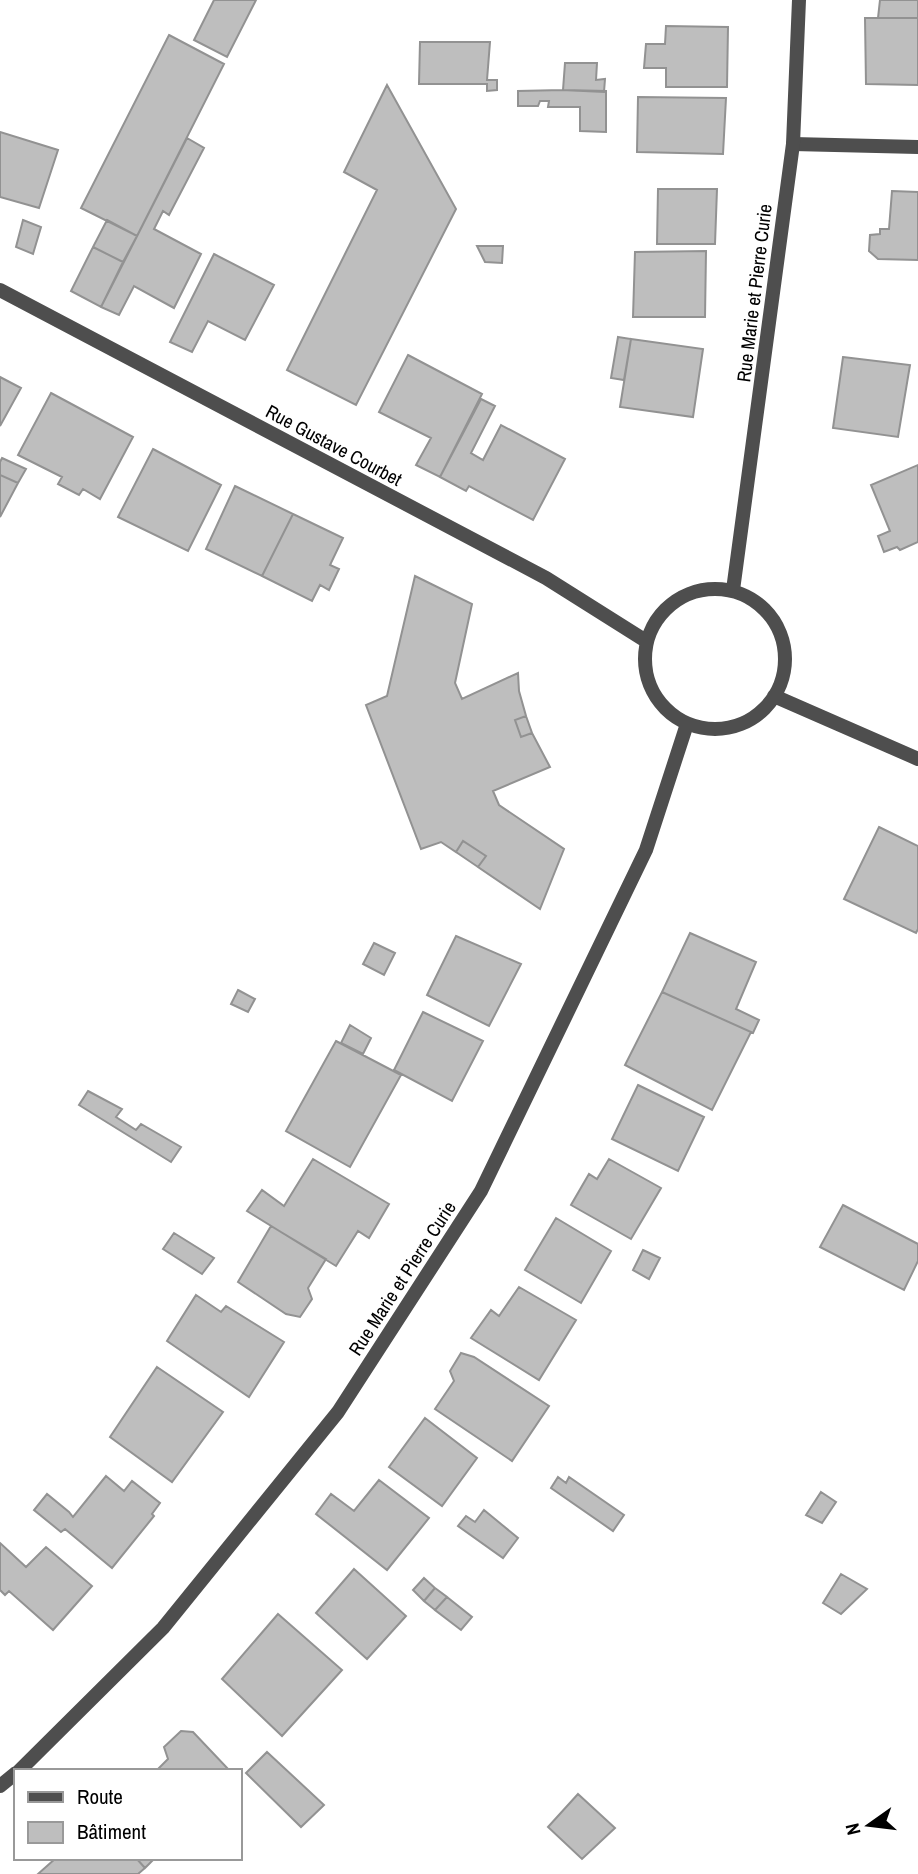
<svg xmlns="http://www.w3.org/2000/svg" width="918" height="1874" font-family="'Archivo Narrow',sans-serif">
  <rect width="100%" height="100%" fill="#fff"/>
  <!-- building -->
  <path fill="#bebebe" stroke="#929292" stroke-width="2" d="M214 0H256L227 57 194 40Z
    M880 0H918V18H878Z
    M865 18H918V85L866 84Z
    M666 26 728 27 727 87H666V68H644L646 44H665Z
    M169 35 224 64 137 236 81 208Z
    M420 42H490L487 80H497V90L487 91V84H419Z
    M565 63H597L596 80 605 79 604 92 563 90Z
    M387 85 456 209 356 405 287 370 377 190 344 172Z
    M563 90 606 91V132L580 131V107H548L549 101H540L538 106H518V91Z
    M638 97 726 98 723 154 637 152Z
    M0 132 58 150 39 208 0 197Z
    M187 138 204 148 169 215 163 211 154 229 201 254 174 308 134 286 119 315 101 307Z
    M658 189H717L715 244H657Z
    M892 191 918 192V260L878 259 869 251 870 235 880 234V229H889Z
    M23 220 41 227 33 254 16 247Z
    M107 220 137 236 123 262 93 247Z
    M477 246H503L502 263 485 262Z
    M93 247 123 262 101 307 71 291Z
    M706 251 705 317H633L635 252Z
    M214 254 274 285 245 340 208 321 192 352 170 342Z
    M618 337 631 339 624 380 611 378Z
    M631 339 703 349 693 417 620 407Z
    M408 355 482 394 440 477 416 465 431 438 379 412Z
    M843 357 910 365 898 437 833 428Z
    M0 377 21 388 0 426Z
    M51 393 133 437 100 499 83 489 79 495 58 484 62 477 18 455Z
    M481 399 495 406 471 453 483 460 501 425 565 459 533 520 469 486 466 491 440 477Z
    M153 449 221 485 188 551 118 517Z
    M2 458 26 469 18 483 0 475V462Z
    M918 465V542L900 550 897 547 884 552 878 536 890 531 871 485Z
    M0 475 18 483 0 517Z
    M235 486 293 514 262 576 206 549Z
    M293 514 343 538 330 565 339 569 329 590 320 585 312 601 262 576Z
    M415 576 472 604 455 683 462 699 518 673 519 691 526 716 515 720 521 737 532 733 550 767 493 791 499 805 564 849 540 909 478 867 486 856 463 841 456 852 441 842 421 849 366 705 387 696Z
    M526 716 532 733 521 737 515 720Z
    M879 827 918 846V929L916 933 844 899Z
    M463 841 486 856 478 867 456 852Z
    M690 933 756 962 736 1009 759 1020 753 1033 662 992Z
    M456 936 521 964 489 1026 427 995Z
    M374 943 395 953 384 975 363 964Z
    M238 990 255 999 248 1012 231 1004Z
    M662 992 751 1032 712 1110 625 1065Z
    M423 1012 483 1041 452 1101 394 1070Z
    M350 1025 371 1038 363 1054 341 1043Z
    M336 1041 401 1075 350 1167 286 1131Z
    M638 1085 704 1117 678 1171 612 1139Z
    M88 1091 122 1109 116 1117 136 1130 141 1124 181 1147 171 1162 79 1105Z
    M313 1159 389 1204 369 1238 358 1231 336 1266 247 1211 262 1190 284 1206Z
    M609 1159 661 1188 631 1239 571 1205 589 1174 597 1179Z
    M843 1205 918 1244V1261L904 1290 820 1247Z
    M556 1218 611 1251 581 1303 525 1270Z
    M271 1226 326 1259 308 1288 312 1299 300 1317 286 1314 238 1282Z
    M174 1233 214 1258 202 1274 163 1249Z
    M643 1250 660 1258 649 1279 633 1270Z
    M519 1287 576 1320 539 1380 471 1338 491 1310 499 1316Z
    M196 1295 221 1312 226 1306 284 1342 249 1397 167 1341Z
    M461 1353 474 1357 549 1406 512 1461 435 1409 454 1381 450 1371Z
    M157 1367 223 1412 172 1482 110 1437Z
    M425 1418 477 1458 442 1506 389 1467Z
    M106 1476 124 1491 132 1481 160 1503 152 1514 154 1516 112 1568 65 1529 61 1532 34 1510 47 1494 69 1512 73 1517Z
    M558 1477 566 1483 569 1477 624 1515 613 1531 551 1488Z
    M379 1480 429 1518 387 1570 316 1514 331 1494 354 1511Z
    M821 1492 836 1502 822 1523 806 1515Z
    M484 1510 518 1538 503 1558 458 1526 466 1516 475 1522Z
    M0 1543 26 1567 46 1547 92 1586 53 1630 9 1591 5 1595 0 1590Z
    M354 1569 406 1616 367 1659 316 1613Z
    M841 1574 867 1589 841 1614 823 1603Z
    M424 1578 435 1588 424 1601 413 1590Z
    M435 1588 447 1597 435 1610 424 1601Z
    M447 1597 472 1617 461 1630 435 1610Z
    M278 1614 342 1670 282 1736 222 1679Z
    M181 1731 193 1732 230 1771H156L168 1759 164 1747Z
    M267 1752 324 1805 301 1827 246 1773Z
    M578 1794 615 1828 582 1859 548 1827Z
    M56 1858H136L145 1868 138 1874H38Z
    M136 1858H155L145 1868Z"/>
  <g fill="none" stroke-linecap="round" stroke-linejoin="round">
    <!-- minor -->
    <path stroke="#4e4e4e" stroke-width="14" d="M793 144 918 147"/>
    <!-- tertiary -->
    <path stroke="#4e4e4e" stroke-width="14" d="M0 290 546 578 646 641
      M645 659a70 70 0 1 1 140 0a70 70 0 1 1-140 0Z
      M733 590 793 144 799 0
      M774 696 918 759
      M19 1771 163 1628 338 1412 481 1191 646 850 687 724
      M0 1786 16 1773"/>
  </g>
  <g text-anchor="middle" stroke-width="5" stroke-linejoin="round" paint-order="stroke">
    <!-- street labels -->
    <g font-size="19" fill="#000" stroke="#fff">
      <text transform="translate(754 293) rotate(-83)" y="7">Rue Marie et Pierre Curie</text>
      <text transform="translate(334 445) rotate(28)" y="7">Rue Gustave Courbet</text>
      <text transform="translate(402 1278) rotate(-57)" y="7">Rue Marie et Pierre Curie</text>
    </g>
  </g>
  <!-- legend -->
  <rect x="14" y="1769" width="228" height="91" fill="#ffffff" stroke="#999999" stroke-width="2"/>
  <rect x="28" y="1792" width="35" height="10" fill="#4e4e4e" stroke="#999999" stroke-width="2"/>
  <text x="77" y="1804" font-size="21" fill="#000000">Route</text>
  <rect x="28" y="1822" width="35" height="21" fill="#bebebe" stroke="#999999" stroke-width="2"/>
  <text x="77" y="1839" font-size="21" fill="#000000">Bâtiment</text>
  <!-- north arrow -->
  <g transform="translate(869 1825) rotate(256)" stroke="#ffffff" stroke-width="5" paint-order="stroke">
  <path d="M0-5L12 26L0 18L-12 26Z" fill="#000000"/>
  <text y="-10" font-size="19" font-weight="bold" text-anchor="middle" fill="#000000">N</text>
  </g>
</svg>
